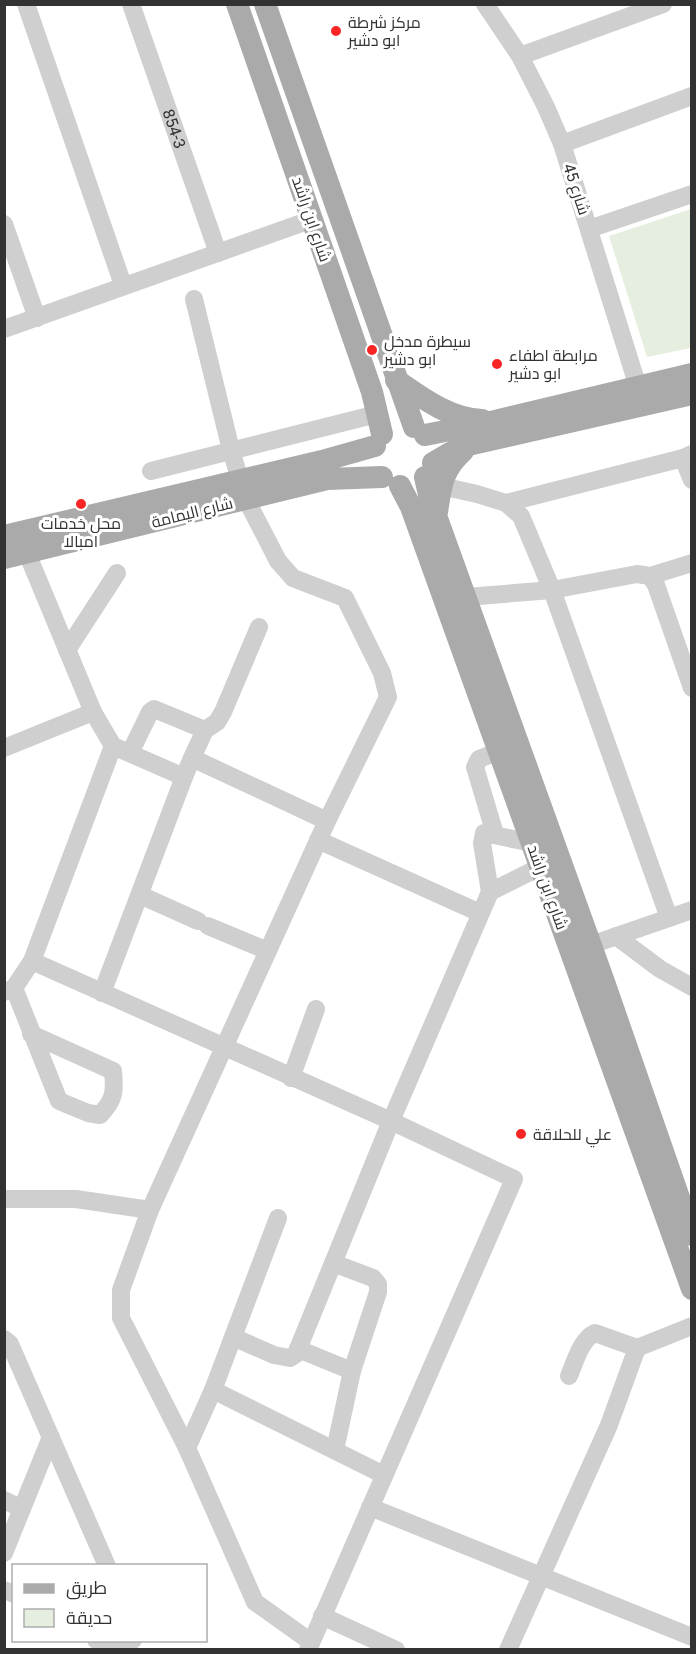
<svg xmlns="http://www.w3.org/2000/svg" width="696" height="1654" font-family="Roboto,Cairo,sans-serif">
  <rect width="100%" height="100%" fill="#fff"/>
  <!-- green -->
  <path fill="#e6efdf" d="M691 209V348L647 357 609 236Z"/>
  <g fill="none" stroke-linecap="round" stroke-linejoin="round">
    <!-- minor -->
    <g stroke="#cfcfcf" stroke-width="18">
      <path d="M26 4 123 285"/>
      <path id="s1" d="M131 4 218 253"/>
      <path d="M485 4 520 56 546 107 562 144 638 387"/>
      <path d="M520 56 663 4"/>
      <path d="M562 144 692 96"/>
      <path d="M4 224 37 318"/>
      <path d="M589 229 692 194"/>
      <path d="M194 299 231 450 240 480"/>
      <path d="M4 329 313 219"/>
      <path d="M683 458 692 480"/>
      <path d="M151 471 377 414"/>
      <path d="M441 486 477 494 506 503 521 516 552 590 669 918"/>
      <path d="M246 499 278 561 293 578 345 598 382 673 388 697 327 821 150 1210 121 1290V1318L187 1448 255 1602 311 1642"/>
      <path d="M506 503 683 458 692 454"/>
      <path d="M27 553 93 712 113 746 184 777 192 758 327 821"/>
      <path d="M650 576 692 563"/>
      <path d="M466 597 552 590 637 574 650 576 656 585 692 688"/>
      <path d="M67 650 117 573"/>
      <path d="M4 748 93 712"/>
      <path d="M130 753 150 712 154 709 205 730"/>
      <path d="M192 758 205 730 217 722 223 712 259 627"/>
      <path d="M495 834 475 767 479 759 499 751"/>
      <path d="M318 840 480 913"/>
      <path d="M490 892 482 843 484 833 532 843"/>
      <path d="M140 895 198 921"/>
      <path d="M208 926 268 951"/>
      <path d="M616 936 660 969 692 987"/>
      <path d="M591 945 692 910"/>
      <path d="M32 961 391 1121 514 1179 308 1650"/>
      <path d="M14 988 59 1101 88 1113 100 1115C115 1099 115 1091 113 1071L31 1034"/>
      <path d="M4 992 14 988 32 961 113 746"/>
      <path d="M102 993 184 777"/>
      <path d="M291 1078 316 1009"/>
      <path d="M4 1199H76L150 1210"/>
      <path d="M333 1263 373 1278 378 1284V1292L352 1371 335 1450"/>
      <path d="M233 1337 274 1355 290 1358 296 1354 391 1121 490 892 552 861"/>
      <path d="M4 1339 10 1344 107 1566"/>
      <path d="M298 1349 352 1371"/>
      <path d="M569 1376C575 1362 581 1339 595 1333L637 1348"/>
      <path d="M213 1390 384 1475"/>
      <path d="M187 1448 213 1390 278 1218"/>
      <path d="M4 1500 22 1509"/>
      <path d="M370 1507 692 1637"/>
      <path d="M4 1553 51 1437"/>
      <path d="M4 1590 14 1594"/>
      <path d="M322 1616 396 1650"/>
      <path d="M96 1640 107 1643 133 1640"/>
      <path d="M508 1650 609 1425 637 1348 692 1326"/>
    </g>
    <!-- major -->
    <path stroke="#aaa" stroke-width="22" d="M237 4 372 392 382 434
      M265 4 414 427
      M396 380C422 398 450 419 482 420
      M425 435 495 421 692 374
      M433 463 450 453 468 445 692 394
      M425 477 430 499 603 979 692 1235
      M400 486 411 507 692 1289
      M437 512C441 486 442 470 463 451
      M4 536 322 461 375 446
      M4 558 327 479 382 477"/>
  </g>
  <!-- markers -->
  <g fill="#f72625" stroke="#fff" stroke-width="2">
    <circle cx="336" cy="31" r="6"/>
    <circle cx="372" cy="350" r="6"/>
    <circle cx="497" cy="364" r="6"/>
    <circle cx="81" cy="504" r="6"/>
    <circle cx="521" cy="1134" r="6"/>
  </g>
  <g text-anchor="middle" stroke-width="6" stroke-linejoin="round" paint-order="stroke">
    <!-- poi labels -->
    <g font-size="16" fill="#323232" stroke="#fff" text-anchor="start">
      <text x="348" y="28">مركز شرطة<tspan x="348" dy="18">ابو دشير</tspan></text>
      <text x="384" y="347">سيطرة مدخل<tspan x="384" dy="18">ابو دشير</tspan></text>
      <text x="509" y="361">مرابطة اطفاء<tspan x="509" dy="18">ابو دشير</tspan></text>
      <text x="81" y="529" text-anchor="middle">محل خدمات<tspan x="81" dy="18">امبالا</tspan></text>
      <text x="533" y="1140">علي للحلاقة</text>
    </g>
    <!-- street labels -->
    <g font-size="16" fill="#323232" stroke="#fff">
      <text dy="6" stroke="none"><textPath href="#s1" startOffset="132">854-3</textPath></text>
      <text transform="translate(577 189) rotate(72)" y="6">شارع 45</text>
      <text transform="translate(312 219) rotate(71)" y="6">شارع ابن راشد</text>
      <text transform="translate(192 512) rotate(-14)" y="6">شارع اليمامة</text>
      <text transform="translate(548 887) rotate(70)" y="6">شارع ابن راشد</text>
    </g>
  </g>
  <!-- border -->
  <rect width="696" height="1654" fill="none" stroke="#323232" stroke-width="12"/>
  <!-- legend -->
  <rect x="12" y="1564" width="195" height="78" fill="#ffffff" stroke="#adadad" stroke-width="1.5"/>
  <rect x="24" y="1584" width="30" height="9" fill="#aaaaaa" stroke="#adadad" stroke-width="1.5"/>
  <text x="66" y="1594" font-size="18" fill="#323232">طريق</text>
  <rect x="24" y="1609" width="30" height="18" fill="#e6efdf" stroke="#adadad" stroke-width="1.5"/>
  <text x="66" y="1624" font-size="18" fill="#323232">حديقة</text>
</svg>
